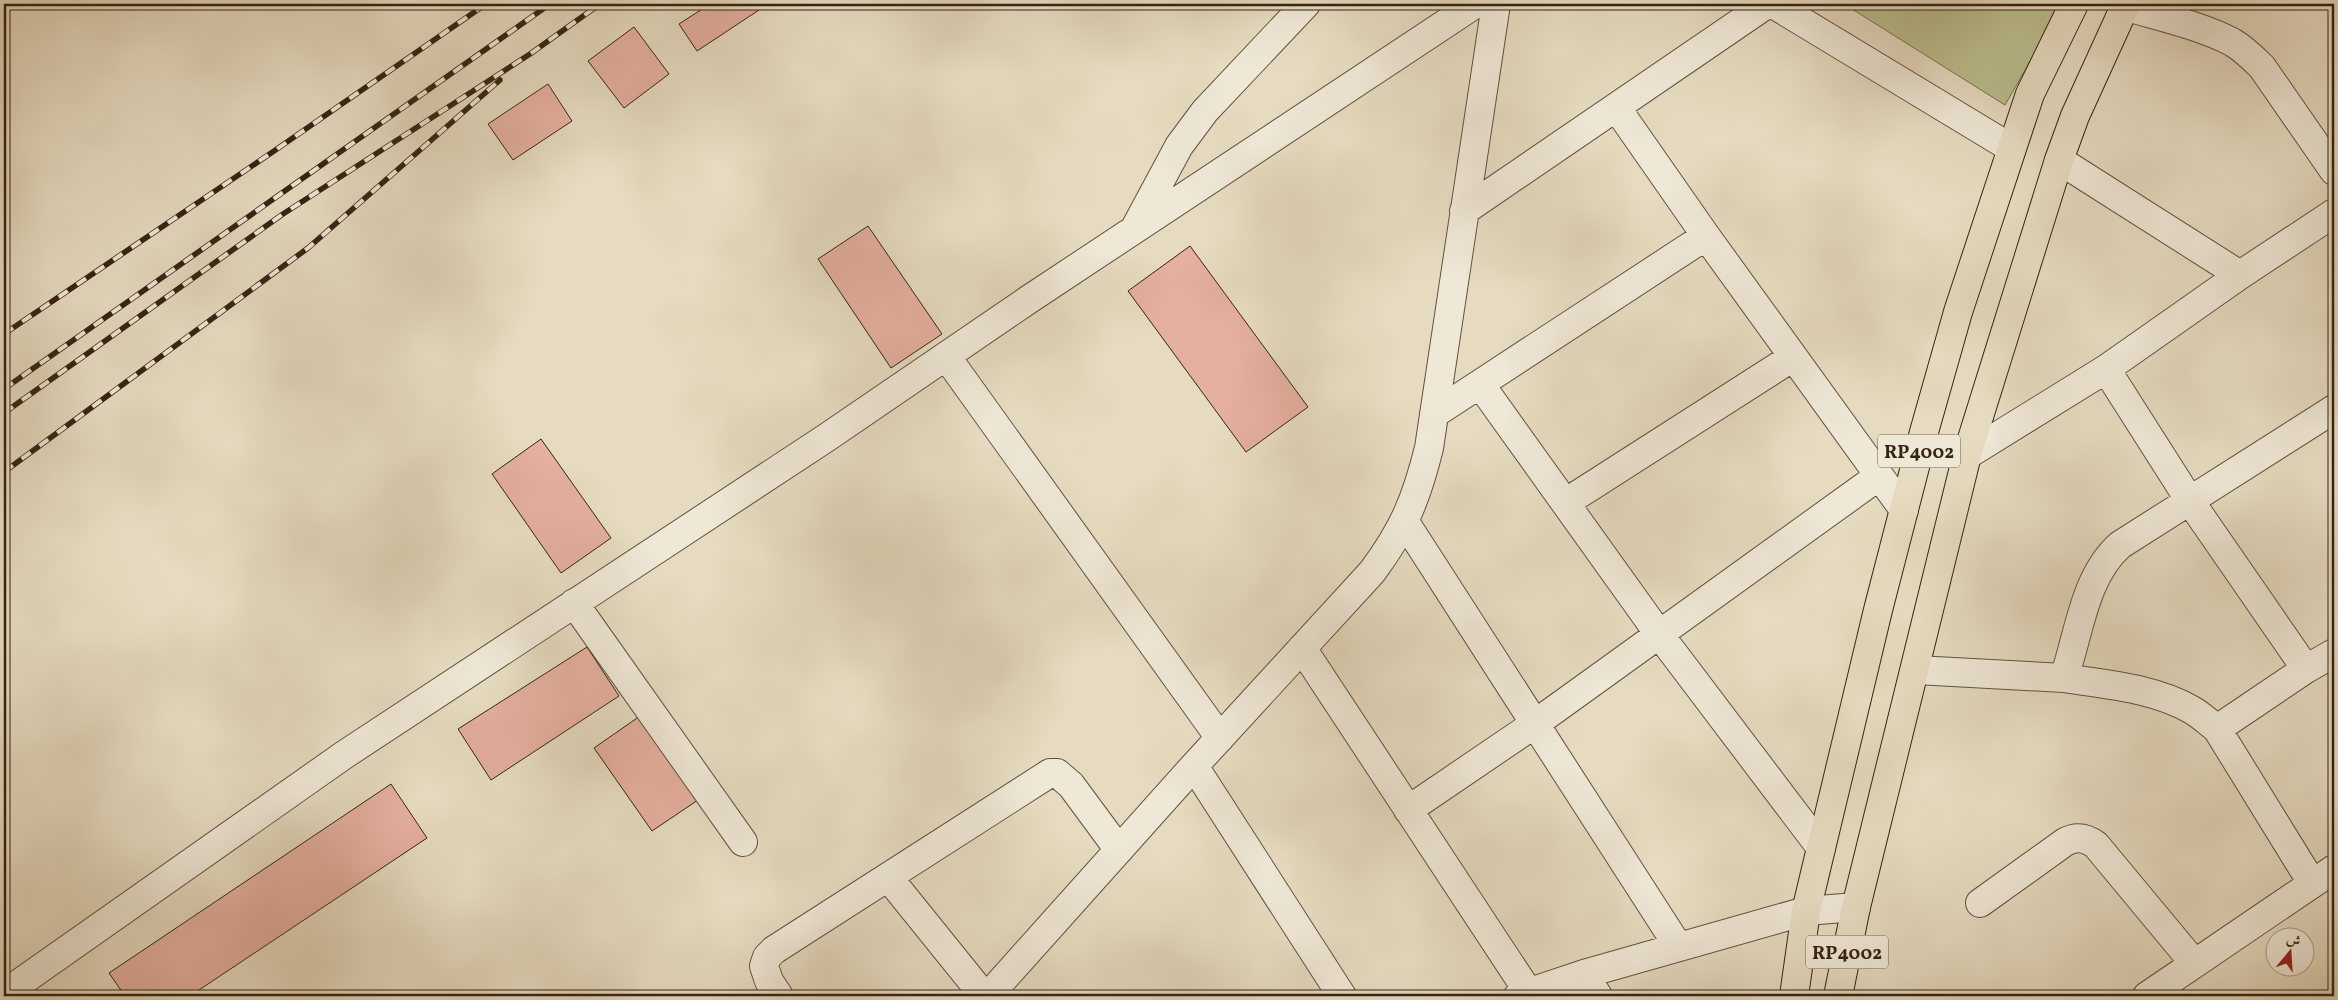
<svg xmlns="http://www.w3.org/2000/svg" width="2338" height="1000" font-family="Vollkorn,Amiri,serif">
  <rect width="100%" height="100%" fill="#e6dbc1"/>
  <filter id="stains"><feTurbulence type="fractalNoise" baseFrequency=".004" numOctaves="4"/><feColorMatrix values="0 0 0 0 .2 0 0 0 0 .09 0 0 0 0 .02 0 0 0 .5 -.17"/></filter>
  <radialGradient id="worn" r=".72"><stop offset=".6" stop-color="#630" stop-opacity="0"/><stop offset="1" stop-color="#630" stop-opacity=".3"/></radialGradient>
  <!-- green -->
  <path fill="#bbbe8e" stroke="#787050" d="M1844 4H2063L2005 105Z"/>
  <!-- building -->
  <path fill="#e5b0a0" stroke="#362313" d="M710 4H768L697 51 679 24Z
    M634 27 669 74 624 108 588 61Z
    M548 84 572 121 513 160 488 124Z
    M868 226 942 334 891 368 818 259Z
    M1190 246 1308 407 1246 452 1128 291Z
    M541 439 611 538 561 573 492 474Z
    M587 647 619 696 491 780 458 729Z
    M640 716 698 800 652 831 594 748Z
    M391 784 427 838 190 996H125L109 973Z"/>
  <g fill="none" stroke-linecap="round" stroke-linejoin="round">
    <!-- minor casing -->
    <g stroke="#62513e" stroke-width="30">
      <path id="minor" d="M1773 4 2011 148
        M2124 6C2160 17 2199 25 2232 42 2244 49 2253 58 2262 67L2334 171
        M1616 107 1706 236 1904 510
        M2059 160 2240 275
        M1464 211 1767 4
        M1135 228 1179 146 1205 111 1306 4
        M946 356 1220 738
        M2106 369 2190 501 2306 669 2334 653
        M1480 384 1659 634 1821 848
        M1434 414 1706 236
        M1967 455 2106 369 2240 275 2334 213
        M1565 503 1793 357
        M1405 522 1678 946
        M574 603 743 842
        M1302 648 1529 993
        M2306 669 2217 729 2312 883
        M1916 670 2064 678C2079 634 2084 577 2120 545L2334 409
        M2064 678C2108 685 2154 688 2192 710 2201 715 2209 723 2217 729
        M1194 766 1342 996
        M1408 810 1536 723 1879 476
        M888 877 984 996
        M1980 903 2065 842C2076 836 2085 837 2096 845L2194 963
        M1584 974 1598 996
        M4 994 344 755 826 438 1028 300 1475 4
        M779 996 769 981 764 966 767 957 774 950 1050 773H1057L1071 785 1119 850
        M988 996 1194 766 1372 572C1404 529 1416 500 1429 448L1496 4
        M1518 996 1584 974 1806 911 1856 907
        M2147 996 2334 869"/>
    </g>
    <!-- trunk casing -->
    <g stroke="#362313" stroke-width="30">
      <path id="trunk" d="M1794 996 1806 911 1878 610 1924 432 1958 312 2030 94 2074 4
        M1838 996 1856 907 1967 455 2059 160 2075 116 2126 4"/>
    </g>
    <!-- minor -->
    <use href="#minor" stroke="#efe8d7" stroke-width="28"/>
    <!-- trunk -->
    <use href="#trunk" stroke="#e6dbc1" stroke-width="28"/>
    <!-- rail casing -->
    <g stroke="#362313" stroke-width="5.5">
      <path id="rail" d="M4 334 274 151 486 4
        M4 389 550 4
        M4 413 283 214 530 54 600 4
        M4 472 308 248 500 80"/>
    </g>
    <!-- rail -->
    <use href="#rail" stroke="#efe8d7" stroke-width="4" stroke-dasharray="11" stroke-linecap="butt"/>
  </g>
  <g text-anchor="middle" stroke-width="5" stroke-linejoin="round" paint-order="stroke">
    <!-- shield labels -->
    <g fill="#efe8d7" stroke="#6e5e4e" stroke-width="1">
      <rect x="1878" y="434.5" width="82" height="33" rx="4"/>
      <rect x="1806" y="935.5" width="82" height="33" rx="4"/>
    </g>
    <g font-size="19" font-weight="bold" fill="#362313">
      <text x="1919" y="458">RP4002</text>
      <text x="1847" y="959">RP4002</text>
    </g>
  </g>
  <!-- margin -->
  <rect width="2338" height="1000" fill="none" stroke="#e6dbc1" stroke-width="20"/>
  <rect x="5" y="5" width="2328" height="990" fill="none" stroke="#362313" stroke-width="2.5"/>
  <rect x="10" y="10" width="2318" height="980" fill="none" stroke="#362313"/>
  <!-- north arrow -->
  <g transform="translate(2290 952) rotate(18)"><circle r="24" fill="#efe8d7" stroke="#a59989"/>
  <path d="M0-4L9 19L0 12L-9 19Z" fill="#8f2418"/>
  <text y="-8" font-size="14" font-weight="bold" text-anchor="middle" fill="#362313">ش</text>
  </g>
  <rect width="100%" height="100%" filter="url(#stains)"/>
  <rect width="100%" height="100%" fill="url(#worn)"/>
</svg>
